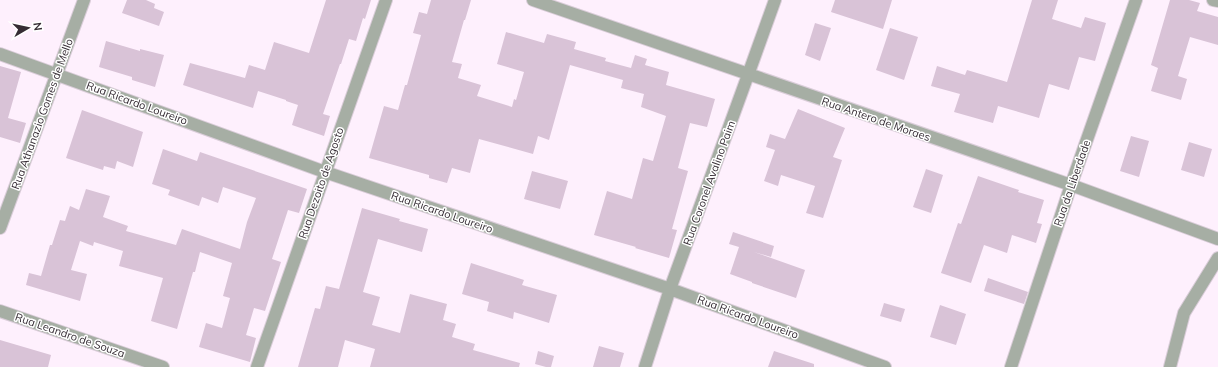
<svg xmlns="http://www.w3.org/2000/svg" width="1218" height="367" font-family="Mulish,sans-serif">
  <rect width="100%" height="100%" fill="#fef0fd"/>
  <!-- building -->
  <path fill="#d9c3d7" d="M127 0H146L155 4 154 8 164 12 159 26 122 13Z
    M326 0H371L365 19 363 18 356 41 349 39 341 64H340L323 114 330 116 324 136 292 125 298 105 286 101V100L258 91 253 108 183 85 190 63 245 78 249 65 265 70 274 42 309 53Z
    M431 0H471L465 20H464L452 62 462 64 458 78 481 85 477 96 512 107 514 99 516 100 524 72 497 64 506 32 544 43 547 34 576 42 574 49 606 58 605 61 631 68 635 55 647 59 645 65 669 72 666 85 715 99 707 127 690 123 678 168 688 171 672 229 677 230 669 258 635 248 636 247 594 235 607 191 632 199 643 158 653 161 666 116 641 107 644 94 621 88 623 80 570 65 549 140 538 136 533 154 479 139 470 173 452 168 447 183 429 178V175L369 158 384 106 398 110 405 85H407L421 35 413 33 419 12 427 14Z
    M835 0H892L883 29 831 12Z
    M1032 0H1058L1052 19 1081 28 1085 17 1106 23 1095 61 1079 57 1069 90 1049 84 1039 118 998 106 993 123 954 112 960 94 931 86 937 66 965 75 967 70 1007 82Z
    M1170 0H1189L1200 3 1197 11 1218 17V45L1190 37 1178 76 1187 79 1181 100 1151 91 1158 68 1151 65Z
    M815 23 831 28 820 61 805 55Z
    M890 28 918 37 904 80 876 70Z
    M106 41 140 51V49L164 55 155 87 132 80V77L99 67Z
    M0 66 21 72 8 118 26 123 20 143 0 137Z
    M798 109 845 128 833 157 842 160 823 218 806 213 815 186 781 175 778 186 764 181 775 150 766 147 770 134 785 139Z
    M82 110 143 132 133 167 117 161 115 169 104 166 103 170 66 158Z
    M1131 136 1149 141 1139 177 1120 171Z
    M1189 142 1212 149 1204 177 1181 170Z
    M163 149 197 161 200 152 307 189 299 213 288 210 272 259 281 262 265 311 254 308 246 335 256 338 250 362 199 347 206 323 222 328 230 298 223 296 232 263 200 252 195 272H193L177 329 151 321 163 278 119 266 123 251 94 242 93 246 80 241 71 270 87 274 80 301 26 285 29 273 41 276 50 245H52L60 220 65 221 70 206 79 210 86 189 110 196 103 217 128 226 126 231 176 245 182 229 240 249 247 222 256 198 223 187 218 203 202 197 199 206 168 195 170 190 152 184Z
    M926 169 943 175 931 213 913 207Z
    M532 171 568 181 560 209 524 199Z
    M978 176 1019 190 1018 192 1044 200 1037 223 1042 224 1036 243 1012 235 1007 253 984 245 971 283 941 273 958 223 961 224Z
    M362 208 400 219 399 221 428 229 422 252 378 239 363 292 380 297 372 325 400 333 410 294 447 304 443 320 456 324 452 337 475 344 473 350 520 363 519 367H370L375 349 345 340 338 367H298L315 308 320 309 326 286 339 289Z
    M733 232 774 246 771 257 754 252 805 270 796 298 752 283V282L730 274 739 247 729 244Z
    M471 263 524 280 522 285 557 295 549 323 514 312 513 319 487 311 489 302 462 294Z
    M988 278 1028 292 1024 304 984 291Z
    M884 303 905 309 901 322 880 316Z
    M940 305 966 314 956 345 930 337Z
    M0 340 51 355 48 367H0Z
    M599 346 624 353 620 367H593Z
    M538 351 554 356 551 367H546L535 364Z
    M774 351 814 364V367H768Z"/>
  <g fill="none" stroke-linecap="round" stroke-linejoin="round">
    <!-- street casing -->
    <g stroke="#dacdd9" stroke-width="14">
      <path id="street" d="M533 0 1071 185 1218 239
        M1213 0 1218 1
        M0 54 325 172 670 289 885 367
        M0 228 84 0
        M0 311 163 367
        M257 367 386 0
        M645 367 670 289 748 75 775 0
        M1011 367 1071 185 1136 0
        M1170 367 1184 313 1218 258"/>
    </g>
    <!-- street -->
    <use href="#street" stroke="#a6aea4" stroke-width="12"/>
  </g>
  <g text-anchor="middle" stroke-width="3" stroke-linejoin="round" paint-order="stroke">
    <!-- street labels -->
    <g font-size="11" fill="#352c34" stroke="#fff">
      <text transform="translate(137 103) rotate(20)" y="4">Rua Ricardo Loureiro</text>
      <text transform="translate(42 114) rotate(-70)" y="4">Rua Athanazio Gomes de Mello</text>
      <text transform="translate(876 119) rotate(19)" y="4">Rua Antero de Moraes</text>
      <text transform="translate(321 183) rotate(-71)" y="4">Rua Dezoito de Agosto</text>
      <text transform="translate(709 183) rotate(-70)" y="4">Rua Coronel Avalino Paim</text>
      <text transform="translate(1072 183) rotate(-71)" y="4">Rua da Liberdade</text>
      <text transform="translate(442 212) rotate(19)" y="4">Rua Ricardo Loureiro</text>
      <text transform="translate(748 317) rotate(20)" y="4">Rua Ricardo Loureiro</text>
      <text transform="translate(70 335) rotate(19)" y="4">Rua Leandro de Souza</text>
    </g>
  </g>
  <!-- north arrow -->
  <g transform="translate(28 28) rotate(81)" stroke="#ffffff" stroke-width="3" paint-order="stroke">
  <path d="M0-3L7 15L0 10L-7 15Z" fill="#352c34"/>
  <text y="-6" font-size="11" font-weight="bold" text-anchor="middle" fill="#352c34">N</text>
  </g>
</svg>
